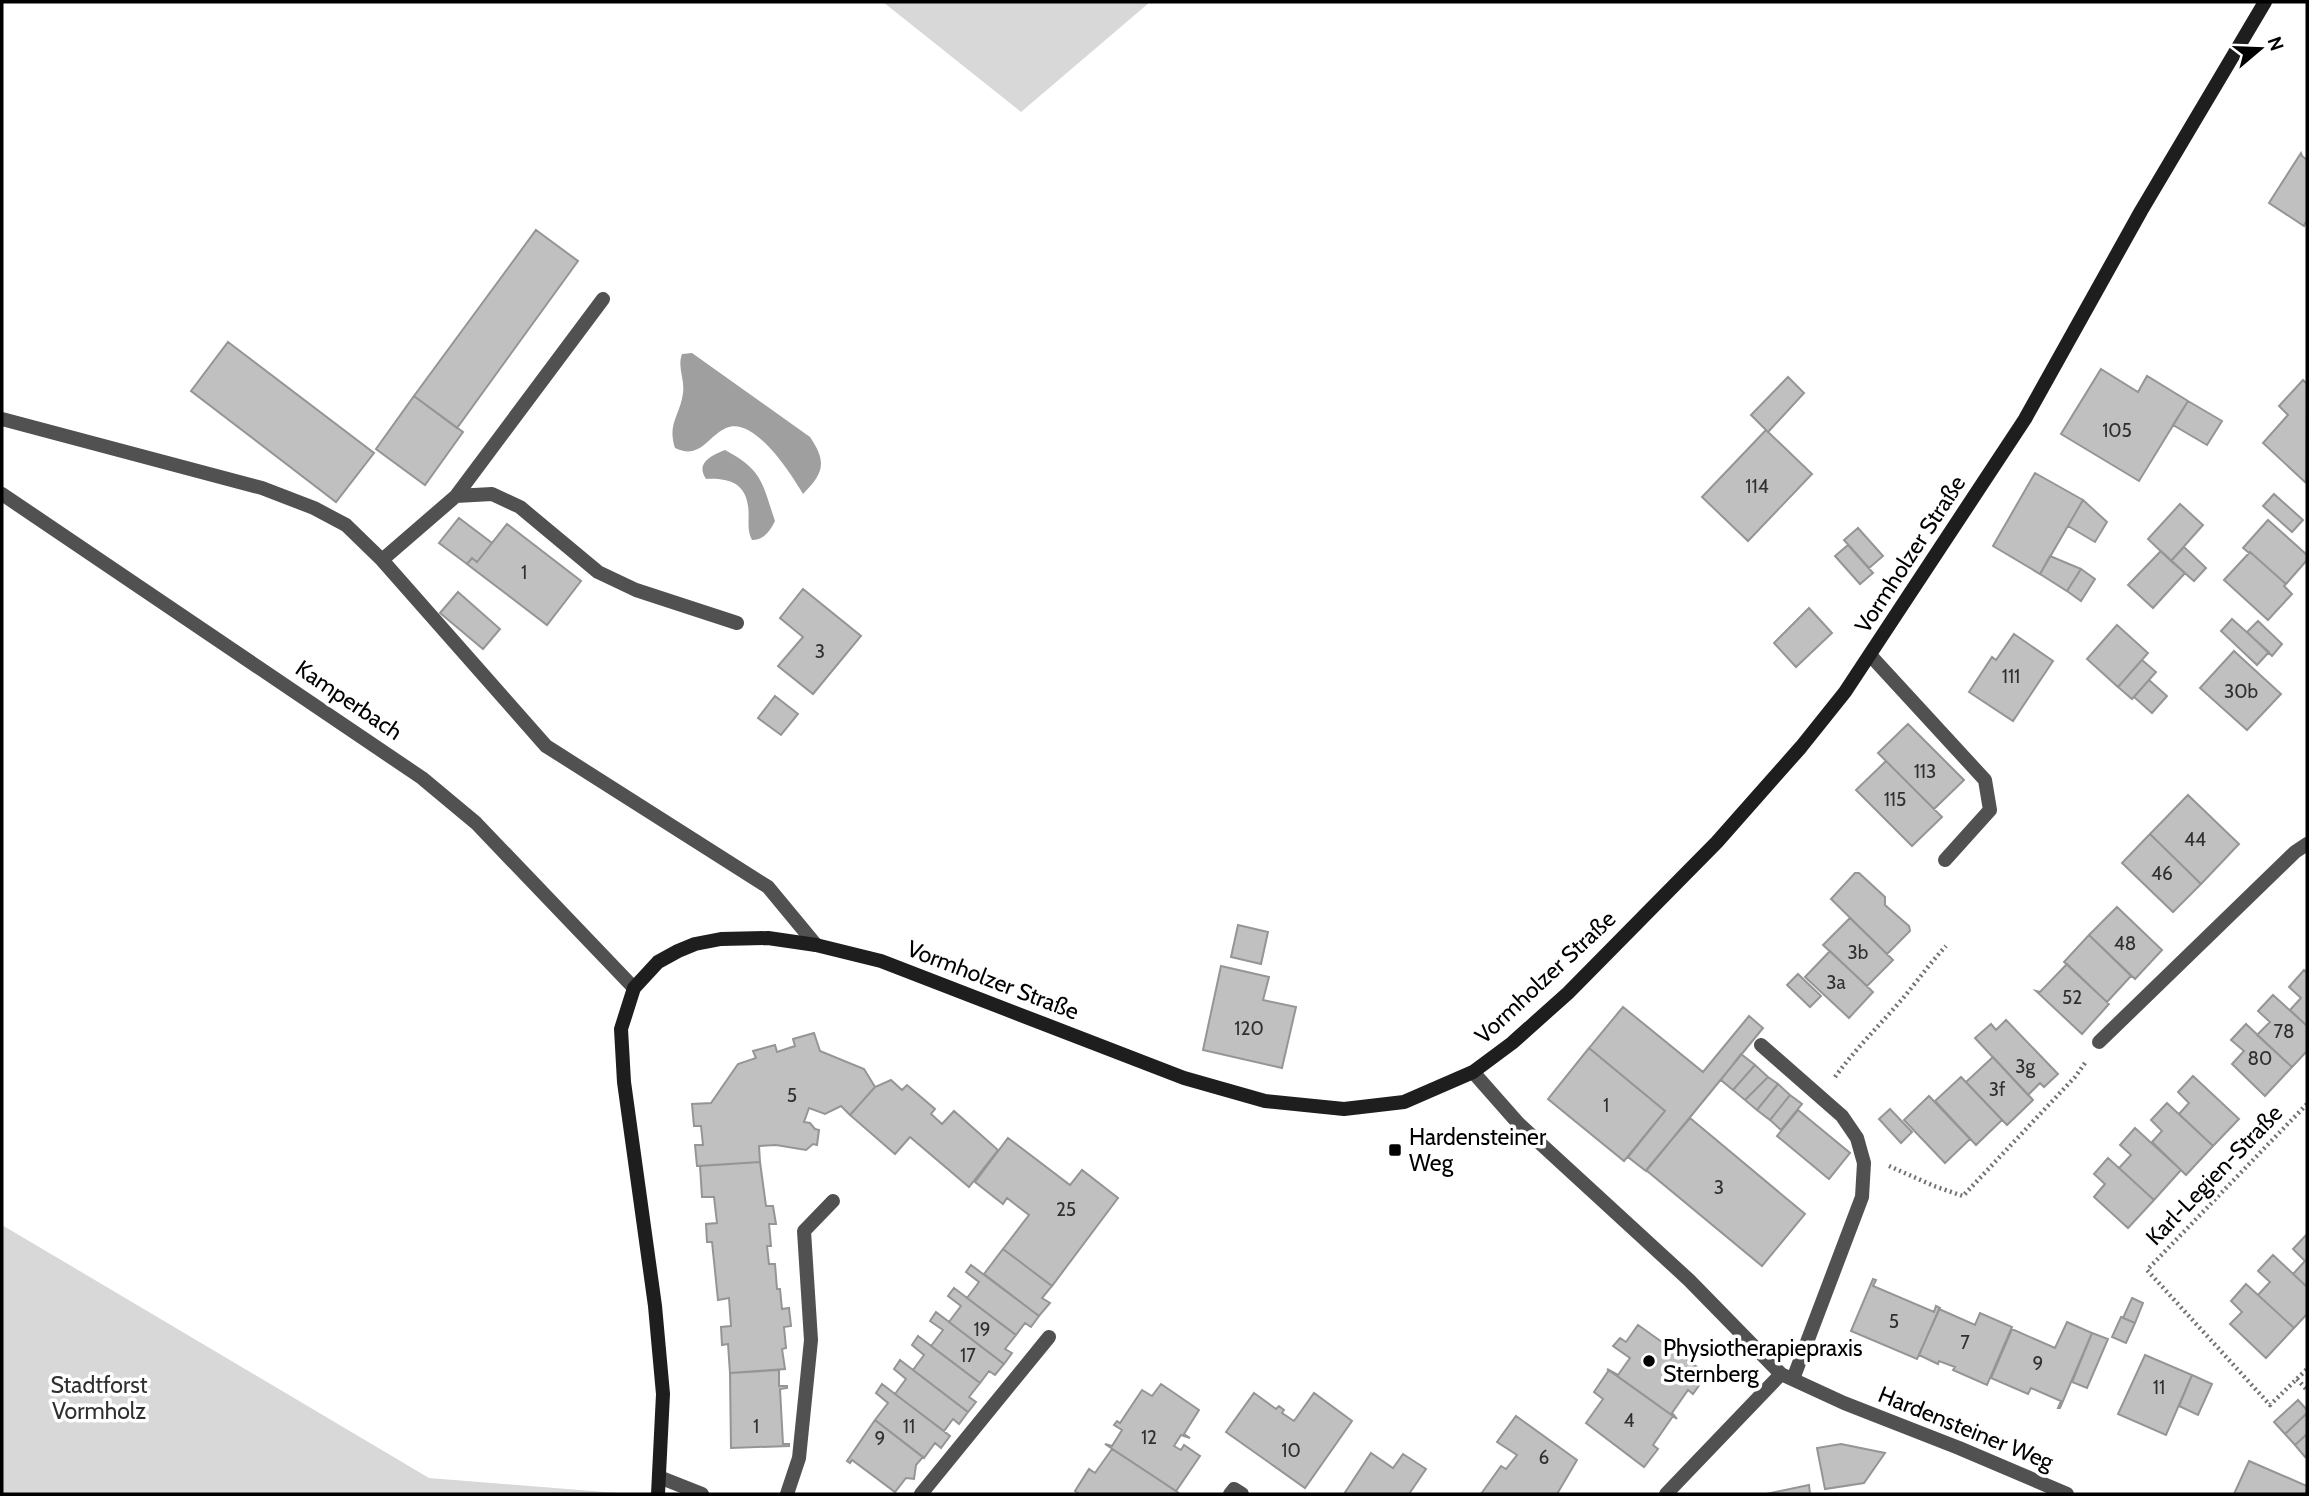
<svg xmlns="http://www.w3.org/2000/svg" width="2309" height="1496" font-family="Cabin,sans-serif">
  <rect width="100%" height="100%" fill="#fff"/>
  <!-- green -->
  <path fill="#d8d8d8" d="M883 2H1150L1021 112Z
    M2 1225 429 1478 630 1494H2Z"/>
  <!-- water -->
  <path fill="#9f9f9f" d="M692 353 810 437C827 462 824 473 803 494 791 474 754 415 726 428 707 437 700 460 675 448 667 423 680 416 683 393 685 379 677 368 682 354Z
    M725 450C763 470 762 483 775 521 770 531 764 540 752 540 746 529 750 518 748 506 745 482 727 478 706 479 695 463 712 455 725 450Z"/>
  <!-- building -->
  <path fill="#c0c0c0" stroke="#959595" stroke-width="2" d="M2301 153 2302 156 2307 160V220L2304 226 2269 203Z
    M536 230 578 261 457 428 414 396Z
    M228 342 374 453 336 502 191 391Z
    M2101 369 2138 392 2147 376 2188 401 2139 481 2061 434Z
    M1788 377 1804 393 1768 432 1751 415Z
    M2303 380 2307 384 2306 483 2263 443 2288 415 2279 406Z
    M414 396 463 432 425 485 376 449Z
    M2188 401 2222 421 2207 445 2173 425Z
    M1766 430 1812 474 1748 541 1702 497Z
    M2035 473 2083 500 2040 574 1993 546Z
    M2274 494 2303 520 2292 532 2263 506Z
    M2083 500 2107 522 2095 542 2068 526Z
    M2180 504 2203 525 2171 561 2148 539Z
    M459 518 492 543 477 562 472 558 467 564 439 543Z
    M2268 520 2307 555V560L2286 584 2250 552 2249 553 2243 548Z
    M507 524 581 581 547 625 467 564 472 558 477 562Z
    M1858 528 1883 556 1869 568 1844 540Z
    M1848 545 1873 573 1860 584 1835 556Z
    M2184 547 2206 568 2194 581 2171 561Z
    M2161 551 2185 573 2153 608 2128 585Z
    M2250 552 2286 584 2284 586 2292 594 2268 620 2224 580Z
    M2050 556 2081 569 2067 591 2040 574Z
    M2081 569 2095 579 2081 601 2067 591Z
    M803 589 861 636 813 694 778 666 803 637 780 618Z
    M458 592 500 629 483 649 440 613Z
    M1809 608 1832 633 1796 667 1774 643Z
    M2232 619 2269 652 2257 665 2221 631Z
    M2258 621 2282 644 2272 656 2247 632Z
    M2117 625 2148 653 2118 687 2087 659Z
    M2014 634 2053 661 2013 721 1969 692 1992 657 1996 660Z
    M2234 651 2281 694 2247 730 2200 688Z
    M2142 660 2156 672 2132 699 2118 687Z
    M2149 680 2167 696 2152 713 2134 697Z
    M775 696 798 714 781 735 758 718Z
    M1908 724 1964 780 1934 809 1878 753Z
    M1886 761 1942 817 1912 846 1856 790Z
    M2188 795 2239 844 2201 884 2150 834Z
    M2150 834 2201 884 2173 912 2122 863Z
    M1855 873H1859L1885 897V905L1909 926 1910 931 1887 954 1831 899Z
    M2117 907 2162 950 2135 979 2089 935Z
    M1850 918 1893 960 1867 986 1823 945Z
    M1238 925 1268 932 1261 964 1231 957Z
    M2089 935 2131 976 2107 1002 2064 962Z
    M1830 951 1873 992 1849 1018 1805 977Z
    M2067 964 2109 1004 2082 1034 2036 991 2040 992Z
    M1221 966 1269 977 1263 1000 1296 1007 1282 1068 1203 1050Z
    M2304 970 2307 973V1026L2290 1010 2301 998 2289 987Z
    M1798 974 1821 996 1810 1007 1787 985Z
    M2273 995 2307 1026V1051L2292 1067 2257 1035 2270 1022 2258 1011Z
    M1623 1007 1703 1072 1749 1016 1763 1028 1646 1171 1628 1157 1665 1111 1589 1048Z
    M2006 1020 2058 1074 2044 1087 2040 1083 2028 1095 1975 1038 1991 1024 1996 1030Z
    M2246 1024 2292 1067 2265 1096 2232 1064 2244 1051 2231 1040Z
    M814 1033 820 1051 864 1069 875 1087 850 1115 841 1106 825 1114 809 1108 804 1122 810 1123 815 1129 819 1130 817 1145 813 1144 806 1150 776 1145 759 1146 760 1162 697 1166 695 1145H703L701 1126H694L692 1104 711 1103 738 1064 756 1058 753 1051 775 1045 777 1052 795 1046 793 1039Z
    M1589 1048 1665 1111 1624 1161 1548 1099Z
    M1741 1054 1755 1065 1733 1090 1721 1080Z
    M1993 1057 2033 1100 2007 1125 1966 1082Z
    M1755 1065 1768 1077 1745 1100 1733 1090Z
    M2193 1076 2239 1119 2213 1146 2179 1114 2189 1103 2178 1092Z
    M1768 1077 1778 1084 1757 1110 1745 1100Z
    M1961 1077 2002 1120 1976 1145 1935 1101Z
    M891 1080 902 1090 907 1085 935 1109 931 1114 942 1124 954 1111 998 1150 969 1187 910 1137 895 1154 850 1115 875 1087Z
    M1778 1084 1790 1095 1770 1120 1757 1110Z
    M1790 1095 1802 1104 1781 1130 1770 1120Z
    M1929 1096 1970 1139 1945 1163 1904 1120Z
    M2167 1103 2213 1146 2186 1175 2152 1142 2162 1131 2151 1120Z
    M1890 1109 1912 1132 1901 1143 1879 1119Z
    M1798 1110 1850 1153 1829 1179 1777 1136Z
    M1690 1118 1805 1214 1762 1266 1646 1170Z
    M2135 1128 2181 1170 2154 1200 2119 1168 2131 1155 2120 1145Z
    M1008 1138 1070 1185 1082 1170 1118 1198 1052 1286 1003 1249 1029 1215 1007 1198 1003 1204 975 1182Z
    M2108 1158 2154 1200 2128 1228 2094 1197 2105 1184 2094 1174Z
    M760 1162 766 1206H773L776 1224H769L771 1246H767L769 1264H775L777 1289H780L782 1309 789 1308 791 1326 784 1327 786 1348 782 1349 785 1369 730 1373 728 1344 722 1345 721 1327 731 1326 729 1298 718 1300 712 1242H707L706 1224 717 1223 714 1197H702L700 1166Z
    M2307 1234V1287L2293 1274 2305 1261 2293 1249Z
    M1003 1249 1052 1286 1042 1298 1050 1303 1039 1316 984 1274Z
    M2273 1255 2307 1287V1314L2294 1328 2258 1295 2270 1282 2258 1271Z
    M971 1265 1039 1316 1031 1327 1025 1323 1016 1335 967 1298 979 1282 966 1272Z
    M1873 1279 1876 1280 1873 1286 1934 1312 1936 1306 1940 1308 1917 1359 1851 1331Z
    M2246 1284 2294 1328 2266 1358 2230 1324 2242 1312 2231 1301Z
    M954 1288 1016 1335 1005 1349 1012 1353 1004 1364 949 1322 961 1306 948 1296Z
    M2132 1298 2143 1303 2135 1323 2123 1318Z
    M1939 1309 1975 1325 1980 1313 2012 1327 1987 1385 1953 1370 1955 1367 1939 1361 1938 1364 1919 1355Z
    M936 1312 1004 1364 995 1375 989 1371 980 1383 931 1346 943 1330 930 1321Z
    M2121 1317 2135 1323 2126 1343 2112 1337Z
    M2067 1322 2092 1333 2060 1408H2058L2061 1401 2031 1388 2028 1394 1991 1378 2012 1329 2055 1348Z
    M1638 1325 1707 1374 1693 1394 1688 1390 1672 1413 1677 1419 1607 1369 1618 1375 1630 1358 1613 1346 1620 1338 1626 1342Z
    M2092 1333 2108 1339 2087 1388 2072 1382Z
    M918 1336 980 1383 969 1397 976 1402 968 1412 913 1370 924 1355 912 1345Z
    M2145 1355 2192 1375 2166 1435 2118 1414Z
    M900 1360 968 1412 959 1424 953 1419 944 1431 895 1394 906 1379 894 1369Z
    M779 1370V1386H787V1388L780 1389 783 1444H789V1446L731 1448 730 1373Z
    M1609 1370 1673 1416 1653 1445 1658 1449 1644 1467 1586 1423 1603 1399 1594 1392Z
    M2192 1375 2212 1384 2198 1415 2179 1406Z
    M882 1384 950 1436 941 1448 935 1443 924 1458 875 1420 888 1403 876 1393Z
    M1161 1384 1199 1410 1184 1434 1190 1438 1181 1435 1174 1446 1181 1450 1184 1445 1200 1456 1176 1491 1105 1444 1112 1446 1122 1430 1114 1425 1117 1421 1120 1423 1142 1390 1152 1396Z
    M1254 1393 1276 1409 1279 1406 1284 1410 1282 1413 1294 1421 1314 1393 1352 1421 1305 1488 1226 1432Z
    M2298 1400 2307 1410V1413L2285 1434 2274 1422Z
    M2307 1413V1434L2295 1445 2285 1434Z
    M1516 1416 1577 1460 1557 1494H1481L1501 1466 1506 1469 1517 1455 1497 1442Z
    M875 1420 923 1457 916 1465 914 1479 906 1478 895 1492 852 1460 850 1463 847 1461Z
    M2307 1434V1455L2305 1457 2295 1445Z
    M1841 1444 1885 1453 1864 1483 1825 1489 1817 1448Z
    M1112 1449 1176 1491 1180 1494H1079L1075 1491 1089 1469 1095 1473Z
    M1371 1453 1393 1468 1403 1454 1426 1469 1409 1494H1344Z
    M2249 1461 2307 1486 2306 1494H2234Z
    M1809 1485 1810 1494H1766Z"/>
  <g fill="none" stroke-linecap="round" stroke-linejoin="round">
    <!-- path -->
    <path stroke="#737373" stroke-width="4.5" stroke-dasharray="2 3.5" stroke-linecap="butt" d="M1835 1077C1856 1048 1881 1024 1904 997 1918 980 1931 962 1946 946
      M2307 1104 2147 1270 2270 1405 2307 1369
      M1889 1166 1934 1186 1963 1196 2075 1077 2085 1063
      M2297 1379 2307 1390"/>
    <!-- lane -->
    <path stroke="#515151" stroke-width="14" d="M2 419 262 488 314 508 346 525 382 560 546 746 768 887 816 945
      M456 496 492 494 520 507 598 572 636 590 737 623
      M382 560 456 496 603 299
      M1870 655 1985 780 1990 810 1945 860
      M2099 1042 2295 852 2307 844
      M1761 1045 1842 1116 1857 1138 1864 1163 1862 1197 1793 1379
      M787 1494 799 1458 811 1340 804 1231 833 1201
      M921 1494 1049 1337"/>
    <!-- street -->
    <path stroke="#515151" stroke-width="14" d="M2 494 422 778 476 823 634 988
      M1473 1072 1518 1123 1689 1280 1781 1374 1844 1403 1959 1448 2067 1494
      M659 1477 702 1494
      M1230 1494 1234 1489 1242 1494
      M1666 1494 1781 1374"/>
    <!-- secondary -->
    <path stroke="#1e1e1e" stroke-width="14" d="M658 1494 663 1394 655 1306 624 1082 621 1029 634 988 658 962 678 951 695 944 721 939 768 938 816 945 881 961 1184 1078 1265 1101 1344 1109 1404 1102 1473 1072 1512 1043 1568 993 1717 842 1801 747 1845 692 2025 419 2141 211 2265 2"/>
  </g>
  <!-- markers -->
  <g fill="#000" stroke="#fff" stroke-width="2.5">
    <rect x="1388" y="1143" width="14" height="14" rx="3.5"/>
    <circle cx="1649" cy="1361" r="7"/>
  </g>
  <g text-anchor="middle" stroke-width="7" stroke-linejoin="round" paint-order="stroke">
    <!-- number labels -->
    <g font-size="19" fill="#303030">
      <text x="2117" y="437">105</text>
      <text x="1757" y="493">114</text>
      <text x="524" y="579">1</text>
      <text x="820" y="658">3</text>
      <text x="2011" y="683">111</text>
      <text x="2241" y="698">30b</text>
      <text x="1925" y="778">113</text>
      <text x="1895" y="806">115</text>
      <text x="2195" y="846">44</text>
      <text x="2162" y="880">46</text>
      <text x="2125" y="950">48</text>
      <text x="1858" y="959">3b</text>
      <text x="1836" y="989">3a</text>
      <text x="2072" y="1004">52</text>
      <text x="1249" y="1035">120</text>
      <text x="2284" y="1038">78</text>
      <text x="2260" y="1065">80</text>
      <text x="2025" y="1073">3g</text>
      <text x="1997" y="1096">3f</text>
      <text x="792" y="1102">5</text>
      <text x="1606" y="1112">1</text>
      <text x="1719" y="1194">3</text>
      <text x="1066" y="1216">25</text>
      <text x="1894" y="1328">5</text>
      <text x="982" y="1336">19</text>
      <text x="1965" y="1349">7</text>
      <text x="968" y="1362">17</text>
      <text x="2038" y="1370">9</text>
      <text x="2159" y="1394">11</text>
      <text x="1629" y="1427">4</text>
      <text x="756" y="1433">1</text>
      <text x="909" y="1433">11</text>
      <text x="1149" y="1444">12</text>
      <text x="880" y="1445">9</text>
      <text x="1291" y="1457">10</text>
      <text x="1544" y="1464">6</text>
    </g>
    <!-- street labels -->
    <g font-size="23" fill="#000" stroke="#fff">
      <text transform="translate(1910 554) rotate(-57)" y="8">Vormholzer Straße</text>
      <text transform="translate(349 700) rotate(34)" y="8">Kamperbach</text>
      <text transform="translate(1545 977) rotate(-43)" y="8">Vormholzer Straße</text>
      <text transform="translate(993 980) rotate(21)" y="8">Vormholzer Straße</text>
      <text transform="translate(2214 1175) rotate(-46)" y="8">Karl-Legien-Straße</text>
      <text transform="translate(1966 1428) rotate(22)" y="8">Hardensteiner Weg</text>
    </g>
    <!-- poi labels -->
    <g font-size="23" fill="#000" stroke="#fff" text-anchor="start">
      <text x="1409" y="1145">Hardensteiner<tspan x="1409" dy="26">Weg</tspan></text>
      <text x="1663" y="1356">Physiotherapiepraxis<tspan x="1663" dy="26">Sternberg</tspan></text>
    </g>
    <!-- park labels -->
    <g font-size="23" fill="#2f2f2f" stroke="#fff">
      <text x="99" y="1393">Stadtforst<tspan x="99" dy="26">Vormholz</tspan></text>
    </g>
  </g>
  <!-- border -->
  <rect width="2309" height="1496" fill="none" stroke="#000000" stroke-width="7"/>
  <!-- north arrow -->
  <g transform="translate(2260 49) rotate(71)" stroke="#ffffff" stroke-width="5" paint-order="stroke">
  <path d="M0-5L12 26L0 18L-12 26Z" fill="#000000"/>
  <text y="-10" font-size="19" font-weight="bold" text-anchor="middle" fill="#000000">N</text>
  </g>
</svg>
